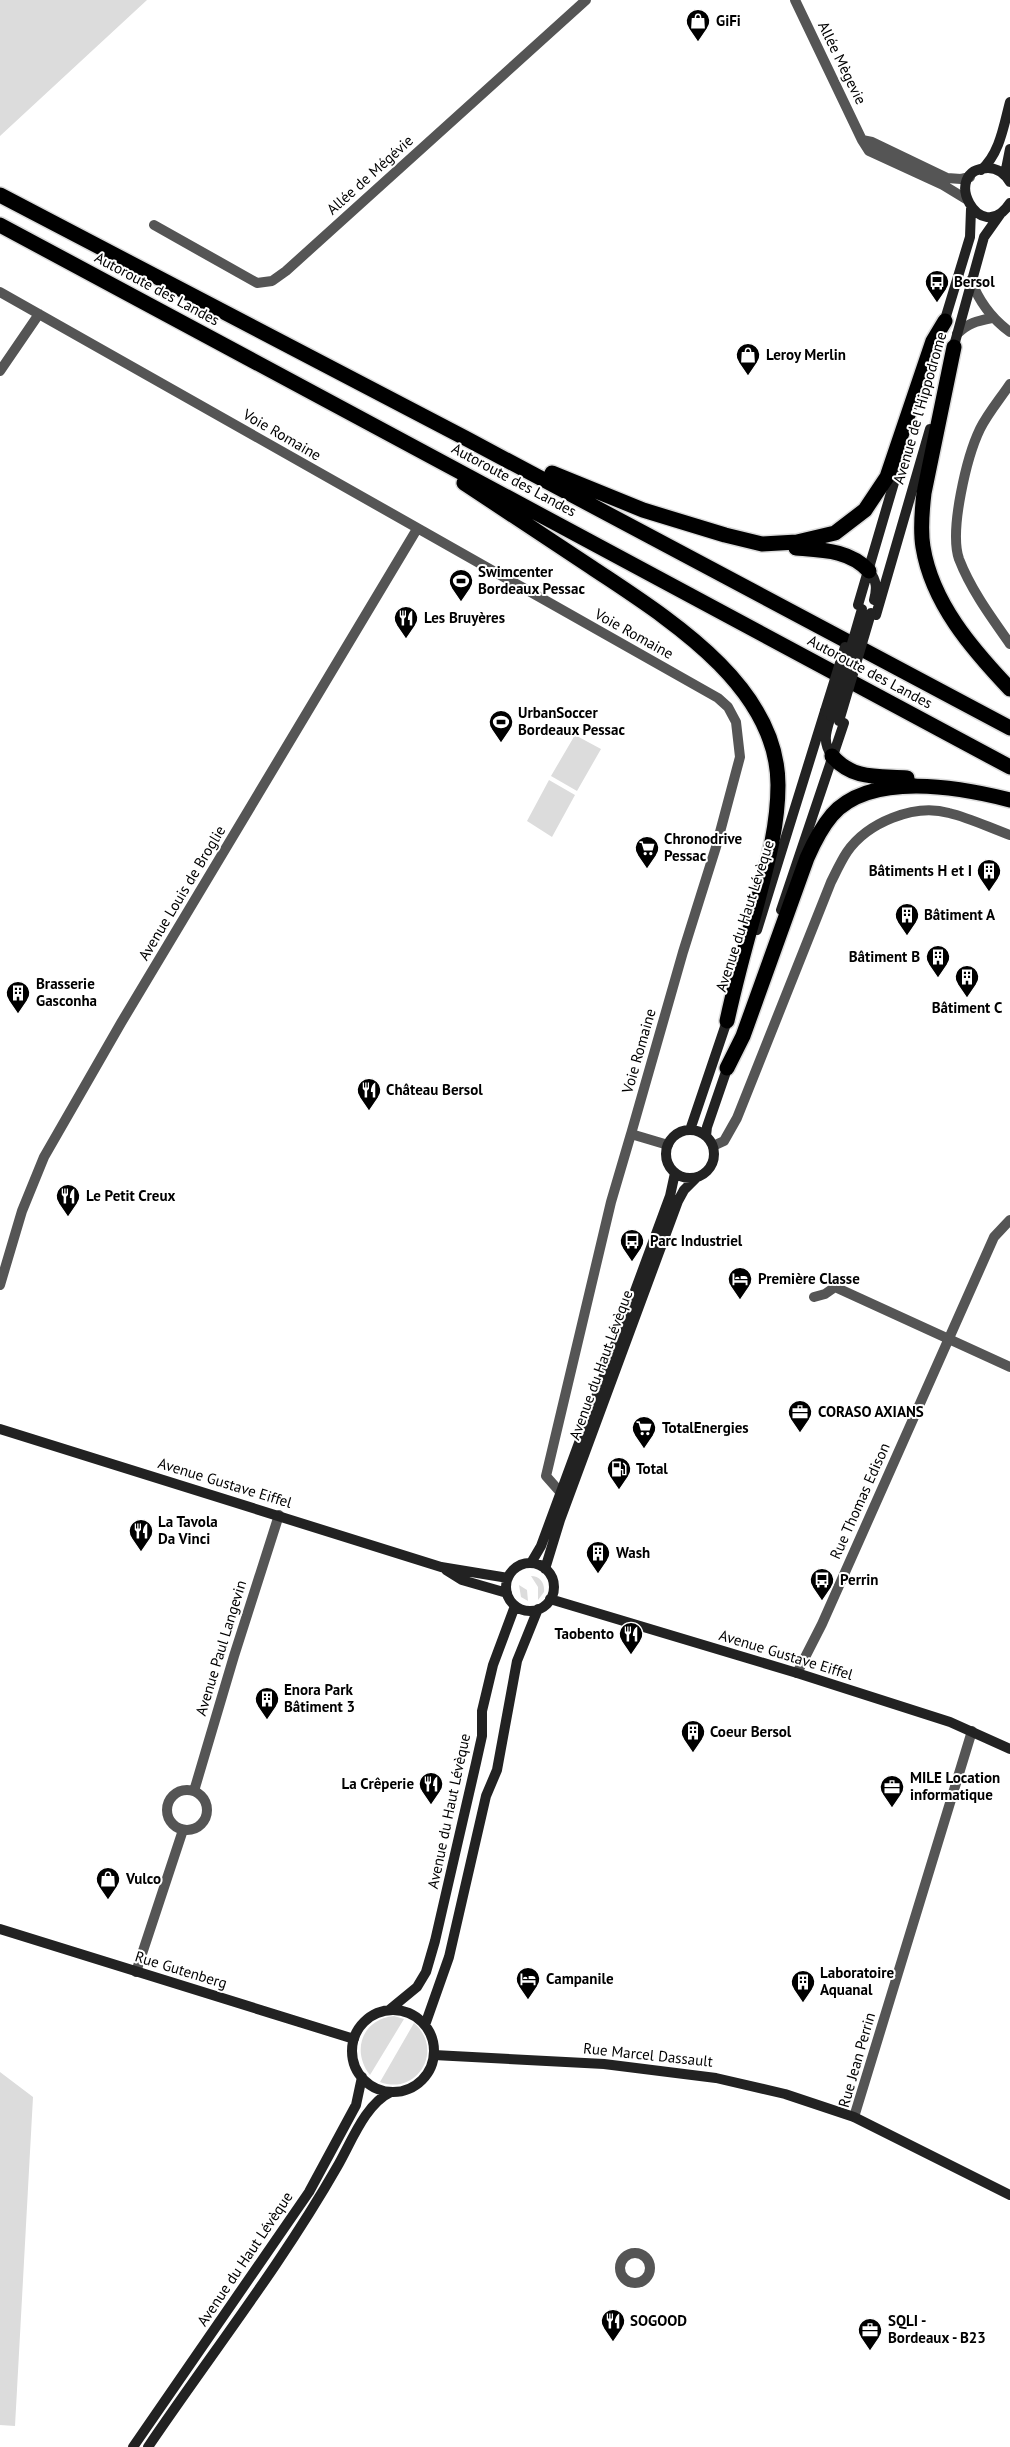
<svg xmlns="http://www.w3.org/2000/svg" width="1010" height="2447" font-family="'PT Sans',sans-serif">
  <rect width="100%" height="100%" fill="#fff"/>
  <!-- green -->
  <path fill="#dcdcdc" d="M0 0H147L0 136Z
    M575 735 601 749 577 791 551 776Z
    M549 780 575 795 552 837 527 821Z
    M531 1576C540 1576 545 1583 544 1592L538 1600V1587Z
    M519 1585 527 1590 528 1601 521 1597Z
    M394 2016 404 2019 370 2075C351 2051 362 2019 394 2016Z
    M414 2023C445 2050 417 2096 380 2082Z
    M0 2072 33 2097 15 2426 0 2425Z"/>
  <g fill="none" stroke-linecap="round" stroke-linejoin="round">
    <!-- highway casing -->
    <g stroke="#dbdbdb" stroke-width="18">
      <path id="highway" d="M0 195 467 439 1010 728
        M0 225 1010 767
        M954 347 924 493C922 510 920 529 923 547 932 603 972 649 1010 689
        M552 473 643 510 725 535 762 544 797 542 835 533 865 510 887 477 933 341 945 321
        M464 483C507 511 549 539 591 567 664 616 778 684 778 785 778 828 766 869 755 911 745 947 735 984 727 1021
        M796 548C822 550 850 550 869 571
        M832 756C853 780 877 776 907 778
        M727 1068 743 1036 807 858C814 842 821 828 832 815 871 771 960 787 1010 800"/>
    </g>
    <!-- street -->
    <path stroke="#555" stroke-width="10" d="M795 0 862 140 869 151 943 185 966 199
      M862 140 872 142 947 178 961 179 970 177
      M154 225 257 283 272 281 286 271 586 0
      M971 280C979 302 991 318 1010 332
      M0 292 718 698 728 707 736 722 740 757 716 847 683 952 631 1134 668 1145
      M957 334C968 323 977 321 992 318
      M0 371 39 314
      M1010 384C1000 399 988 413 980 429 967 456 949 530 959 559 971 590 991 617 1010 644
      M713 1146 724 1141 737 1118 831 882C836 872 841 861 847 852 867 823 914 803 949 813 970 818 990 828 1010 835
      M0 1285 22 1211 44 1157 121 1023 417 529
      M814 1297 825 1294 835 1287 1010 1367
      M561 1493 546 1476 611 1202 631 1134
      M797 1673 822 1624 994 1237 1010 1220
      M167 1810a20 20 0 1 1 40 0a20 20 0 1 1-40 0Z
      M194 1791 234 1656 279 1515
      M136 1972 183 1830
      M854 2117 972 1731
      M620 2268a15 15 0 1 1 30 0a15 15 0 1 1-30 0Z"/>
    <!-- secondary -->
    <path stroke="#222" stroke-width="10" d="M981 170C1000 154 1004 124 1010 102
      M1009 178 1006 169 1010 149
      M1010 182C1005 174 998 168 988 168 939 169 980 249 1010 203
      M943 326 970 237 971 209
      M952 353 984 237 1001 213
      M869 571C877 580 877 589 874 600
      M858 605 906 442
      M876 615 930 429
      M831 716C826 732 822 742 832 756
      M781 910 844 723
      M757 930 825 711
      M666 1154a24 24 0 1 1 48 0a24 24 0 1 1-48 0Z
      M690 1130 729 1015
      M706 1136 707 1127 729 1063
      M0 1429 441 1567 508 1578
      M531 1563 541 1546 670 1196 675 1173
      M506 1587a24 24 0 1 1 48 0a24 24 0 1 1-48 0Z
      M545 1569 560 1520 678 1201 684 1190 696 1178
      M446 1570 462 1580 507 1593
      M550 1599 797 1673 950 1722 1010 1749
      M0 1929 354 2039
      M389 2010 417 1987 426 1972 435 1941 476 1763 482 1736V1711L493 1665 515 1606
      M352 2051a41 41 0 1 1 82 0a41 41 0 1 1-82 0Z
      M425 2025 449 1957 486 1796 497 1770 517 1661 538 1609
      M434 2055 604 2064 716 2078 785 2094 854 2117 1010 2195
      M133 2447 309 2192 356 2105 362 2077
      M148 2447C211 2354 281 2265 337 2167 351 2143 365 2104 391 2092"/>
    <!-- highway -->
    <use href="#highway" stroke="#000" stroke-width="15"/>
    <!-- secondary-bridge -->
    <path stroke="#222" stroke-width="10" d="M825 711 845 647
      M831 716 862 609
      M839 721 871 613"/>
  </g>
  <!-- icons -->
  <defs>
    <g id="shop-pin" transform="scale(1.25)"><path d="M0 17L-7.5 6A9.5 9.5 0 1 1 7.5 6Z" fill="#000" stroke="#fff"/><path d="M-5-2.5h2.3a2.7 3.5 0 0 1 5.4 0H5L5.5 6h-11ZM-1.5-2.5h3a1.5 2.3 0 0 0-3 0Z" fill="#fff"/></g>
    <g id="bus-pin" transform="scale(1.25)"><path d="M0 17L-7.5 6A9.5 9.5 0 1 1 7.5 6Z" fill="#000" stroke="#fff"/><path d="M-5-6H5V4H4V6H2V4H-2V6H-4V4H-5ZM-3.5-4V0h7V-4ZM-3.5 1.2v1.5H-2V1.2ZM2 1.2v1.5H3.5V1.2Z" fill="#fff"/></g>
    <g id="stadium-pin" transform="scale(1.25)"><path d="M0 17L-7.5 6A9.5 9.5 0 1 1 7.5 6Z" fill="#000" stroke="#fff"/><path d="M0-5a6.5 5 0 1 0 0 10a6.5 5 0 1 0 0-10ZM-3.5-1.8h7v3.6h-7Z" fill="#fff"/></g>
    <g id="restaurant-pin" transform="scale(1.25)"><path d="M0 17L-7.5 6A9.5 9.5 0 1 1 7.5 6Z" fill="#000" stroke="#fff"/><path d="M-5-6h1v4h1v-4h1v4h1v-4h1v5L-1.5 .5V6h-2V.5L-5-1ZM5-6V6H3V1.5H1.5Q1.5-4 5-6Z" fill="#fff"/></g>
    <g id="supermarket-pin" transform="scale(1.25)"><path d="M0 17L-7.5 6A9.5 9.5 0 1 1 7.5 6Z" fill="#000" stroke="#fff"/><path d="M-6-5.5h2.5l.6 2H6L4.5 2H-2.5L-4.4-4H-6ZM-1.5 3.2a1.3 1.3 0 1 0 .1 0ZM3 3.2a1.3 1.3 0 1 0 .1 0Z" fill="#fff"/></g>
    <g id="building-pin" transform="scale(1.25)"><path d="M0 17L-7.5 6A9.5 9.5 0 1 1 7.5 6Z" fill="#000" stroke="#fff"/><path d="M-4-6H4V6H1V3H-1V6H-4ZM-2.5-4.3h1.7v1.8h-1.7ZM.8-4.3h1.7v1.8H.8ZM-2.5-1h1.7V.8h-1.7ZM.8-1h1.7V.8H.8Z" fill="#fff"/></g>
    <g id="hotel-pin" transform="scale(1.25)"><path d="M0 17L-7.5 6A9.5 9.5 0 1 1 7.5 6Z" fill="#000" stroke="#fff"/><path d="M-6-4.5h1.5V1H6V5H4.5V3h-9V5H-6ZM-4 0a1.8 1.8 0 1 1 3.6 0ZM.5 0V-2.5h3Q6-2.5 6 0Z" fill="#fff"/></g>
    <g id="office-pin" transform="scale(1.25)"><path d="M0 17L-7.5 6A9.5 9.5 0 1 1 7.5 6Z" fill="#000" stroke="#fff"/><path d="M-6-3h4V-5.5h4V-3h4V5H-6ZM-1-4.5V-3h2v-1.5ZM-6 0V1H6V0Z" fill="#fff"/></g>
    <g id="fuel-pin" transform="scale(1.25)"><path d="M0 17L-7.5 6A9.5 9.5 0 1 1 7.5 6Z" fill="#000" stroke="#fff"/><path d="M-5.5-6h7V0h2V4h1.3V-2.5L3-4.5l.8-.8L6-3V5H2.5V1h-1V6h-7ZM-4.2-4.7v3.2H.2V-4.7Z" fill="#fff"/></g>
  </defs>
  <g fill-rule="evenodd">
    <use href="#shop-pin" x="698" y="21"/>
    <use href="#bus-pin" x="937" y="282"/>
    <use href="#shop-pin" x="748" y="355"/>
    <use href="#stadium-pin" x="461" y="581"/>
    <use href="#restaurant-pin" x="406" y="618"/>
    <use href="#stadium-pin" x="501" y="722"/>
    <use href="#supermarket-pin" x="647" y="848"/>
    <use href="#building-pin" x="989" y="871"/>
    <use href="#building-pin" x="907" y="915"/>
    <use href="#building-pin" x="938" y="957"/>
    <use href="#building-pin" x="967" y="977"/>
    <use href="#building-pin" x="18" y="993"/>
    <use href="#restaurant-pin" x="369" y="1090"/>
    <use href="#restaurant-pin" x="68" y="1196"/>
    <use href="#bus-pin" x="632" y="1241"/>
    <use href="#hotel-pin" x="740" y="1279"/>
    <use href="#office-pin" x="800" y="1412"/>
    <use href="#supermarket-pin" x="644" y="1428"/>
    <use href="#fuel-pin" x="619" y="1469"/>
    <use href="#restaurant-pin" x="141" y="1531"/>
    <use href="#building-pin" x="598" y="1553"/>
    <use href="#bus-pin" x="822" y="1580"/>
    <use href="#restaurant-pin" x="631" y="1634"/>
    <use href="#building-pin" x="267" y="1699"/>
    <use href="#building-pin" x="693" y="1732"/>
    <use href="#restaurant-pin" x="431" y="1784"/>
    <use href="#office-pin" x="892" y="1787"/>
    <use href="#shop-pin" x="108" y="1879"/>
    <use href="#hotel-pin" x="528" y="1979"/>
    <use href="#building-pin" x="803" y="1982"/>
    <use href="#restaurant-pin" x="613" y="2321"/>
    <use href="#office-pin" x="870" y="2330"/>
  </g>
  <g text-anchor="middle" stroke-width="4" stroke-linejoin="round" paint-order="stroke">
    <!-- poi labels -->
    <g font-size="15" font-weight="bold" fill="#000" stroke="#fff" text-anchor="start">
      <text x="716" y="26">GiFi</text>
      <text x="954" y="287">Bersol</text>
      <text x="766" y="360">Leroy Merlin</text>
      <text x="478" y="577">Swimcenter<tspan x="478" dy="17">Bordeaux Pessac</tspan></text>
      <text x="424" y="623">Les Bruyères</text>
      <text x="518" y="718">UrbanSoccer<tspan x="518" dy="17">Bordeaux Pessac</tspan></text>
      <text x="664" y="844">Chronodrive<tspan x="664" dy="17">Pessac</tspan></text>
      <text x="972" y="876" text-anchor="end">Bâtiments H et I</text>
      <text x="924" y="920">Bâtiment A</text>
      <text x="920" y="962" text-anchor="end">Bâtiment B</text>
      <text x="36" y="989">Brasserie<tspan x="36" dy="17">Gasconha</tspan></text>
      <text x="967" y="1013" text-anchor="middle">Bâtiment C</text>
      <text x="386" y="1095">Château Bersol</text>
      <text x="86" y="1201">Le Petit Creux</text>
      <text x="650" y="1246">Parc Industriel</text>
      <text x="758" y="1284">Première Classe</text>
      <text x="818" y="1417">CORASO AXIANS</text>
      <text x="662" y="1433">TotalEnergies</text>
      <text x="636" y="1474">Total</text>
      <text x="158" y="1527">La Tavola<tspan x="158" dy="17">Da Vinci</tspan></text>
      <text x="616" y="1558">Wash</text>
      <text x="840" y="1585">Perrin</text>
      <text x="614" y="1639" text-anchor="end">Taobento</text>
      <text x="284" y="1695">Enora Park<tspan x="284" dy="17">Bâtiment 3</tspan></text>
      <text x="710" y="1737">Coeur Bersol</text>
      <text x="910" y="1783">MILE Location<tspan x="910" dy="17">informatique</tspan></text>
      <text x="414" y="1789" text-anchor="end">La Crêperie</text>
      <text x="126" y="1884">Vulco</text>
      <text x="820" y="1978">Laboratoire<tspan x="820" dy="17">Aquanal</tspan></text>
      <text x="546" y="1984">Campanile</text>
      <text x="630" y="2326">SOGOOD</text>
      <text x="888" y="2326">SQLI -<tspan x="888" dy="17">Bordeaux - B23</tspan></text>
    </g>
    <!-- street labels -->
    <g font-size="15" fill="#000" stroke="#fff">
      <text transform="translate(842 63) rotate(64)" y="5">Allée Mègevie</text>
      <text transform="translate(370 175) rotate(-42)" y="5">Allée de Mégévie</text>
      <text transform="translate(157 289) rotate(28)" y="5">Autoroute des Landes</text>
      <text transform="translate(920 408) rotate(-74)" y="5">Avenue de l'Hippodrome</text>
      <text transform="translate(282 435) rotate(30)" y="5">Voie Romaine</text>
      <text transform="translate(514 480) rotate(28)" y="5">Autoroute des Landes</text>
      <text transform="translate(634 634) rotate(29)" y="5">Voie Romaine</text>
      <text transform="translate(870 672) rotate(28)" y="5">Autoroute des Landes</text>
      <text transform="translate(182 893) rotate(-59)" y="5">Avenue Louis de Broglie</text>
      <text transform="translate(745 916) rotate(-72)" y="5">Avenue du Haut Lévèque</text>
      <text transform="translate(639 1051) rotate(-74)" y="5">Voie Romaine</text>
      <text transform="translate(601 1365) rotate(-70)" y="5">Avenue du Haut Lévèque</text>
      <text transform="translate(225 1483) rotate(17)" y="5">Avenue Gustave Eiffel</text>
      <text transform="translate(860 1501) rotate(-66)" y="5">Rue Thomas Edison</text>
      <text transform="translate(221 1648) rotate(-73)" y="5">Avenue Paul Langevin</text>
      <text transform="translate(786 1655) rotate(17)" y="5">Avenue Gustave Eiffel</text>
      <text transform="translate(449 1811) rotate(-78)" y="5">Avenue du Haut Lévèque</text>
      <text transform="translate(181 1970) rotate(17)" y="5">Rue Gutenberg</text>
      <text transform="translate(648 2055) rotate(6)" y="5">Rue Marcel Dassault</text>
      <text transform="translate(857 2060) rotate(-74)" y="5">Rue Jean Perrin</text>
      <text transform="translate(245 2259) rotate(-56)" y="5">Avenue du Haut Lévèque</text>
    </g>
  </g>
</svg>
